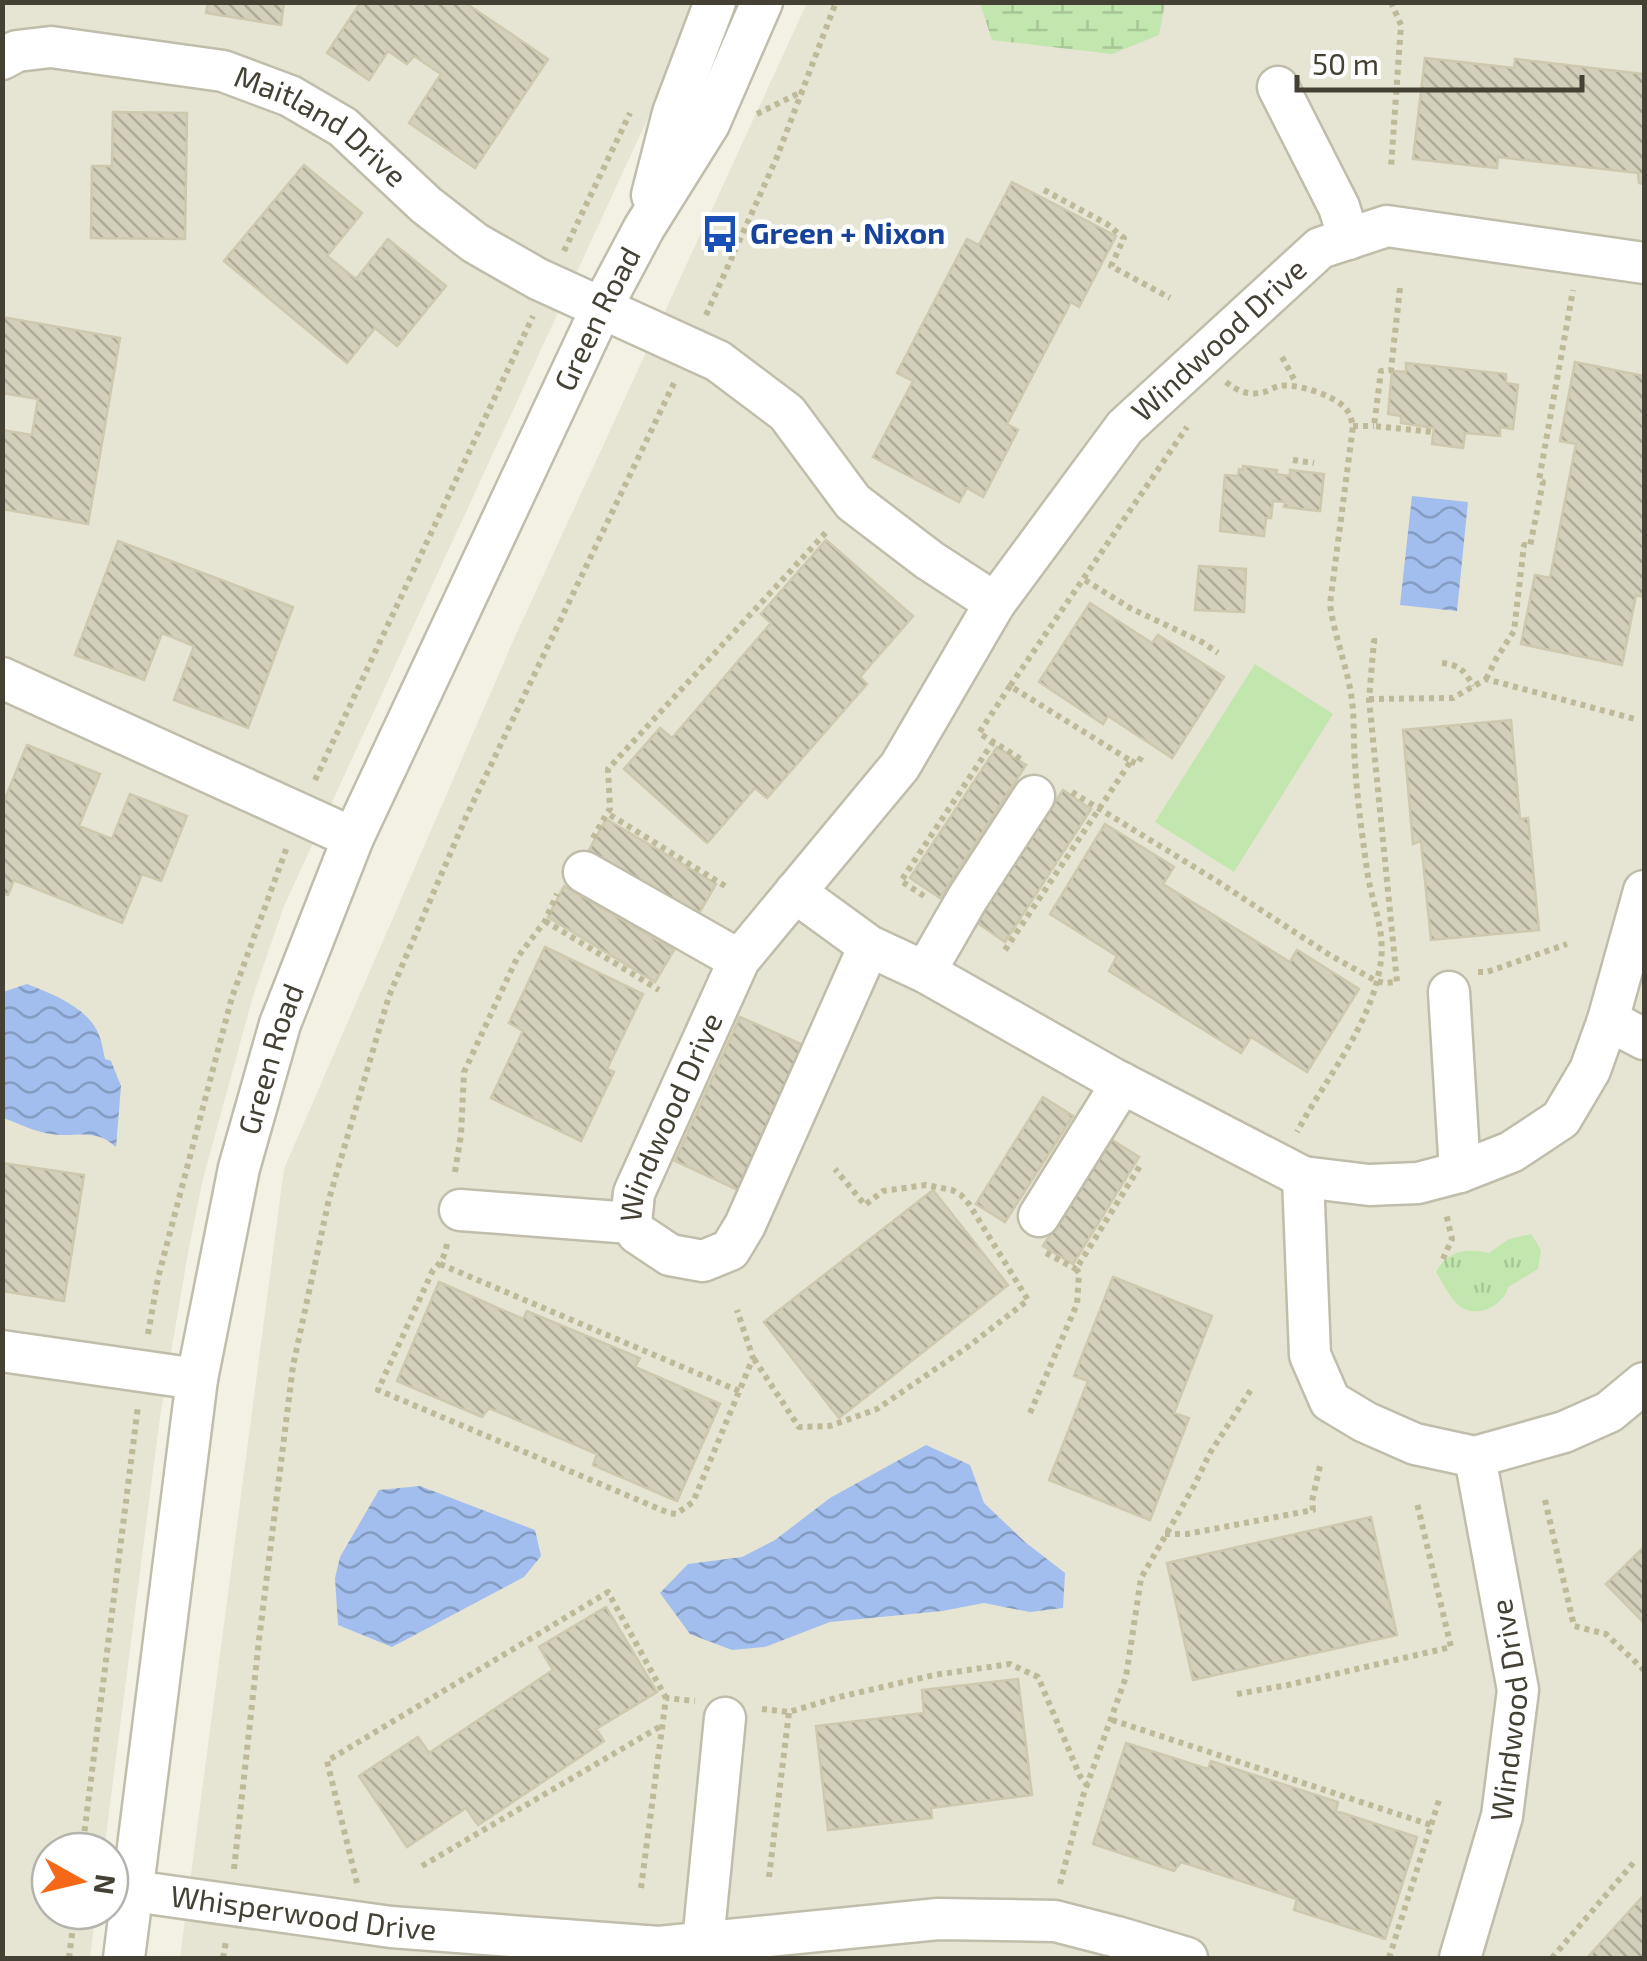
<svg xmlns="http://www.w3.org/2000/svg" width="1647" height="1961" font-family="'Exo 2',sans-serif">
  <defs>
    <pattern id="grass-tufts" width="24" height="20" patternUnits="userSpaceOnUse" patternTransform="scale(2.5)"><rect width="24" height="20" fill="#c1e6ae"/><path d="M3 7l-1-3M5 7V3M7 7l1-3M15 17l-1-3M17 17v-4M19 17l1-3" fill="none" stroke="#a7c696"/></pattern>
    <pattern id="wetland-marsh" width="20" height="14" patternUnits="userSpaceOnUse" patternTransform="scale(2.5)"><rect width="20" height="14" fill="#c1e6ae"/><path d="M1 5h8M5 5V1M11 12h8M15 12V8" fill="none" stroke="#a7c696"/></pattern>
    <pattern id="water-waves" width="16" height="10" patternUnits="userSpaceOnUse" patternTransform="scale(2.5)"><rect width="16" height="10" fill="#a1beee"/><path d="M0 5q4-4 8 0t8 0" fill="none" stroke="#859cc2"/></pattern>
    <pattern id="building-back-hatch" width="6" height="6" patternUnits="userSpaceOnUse" patternTransform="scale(2.5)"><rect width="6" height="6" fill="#d3cfba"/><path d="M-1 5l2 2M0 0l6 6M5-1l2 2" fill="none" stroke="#adaa98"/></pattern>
  </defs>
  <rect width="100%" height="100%" fill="#f2f1e4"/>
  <!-- residential -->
  <path fill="#e6e4d3" d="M3 3H697L677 55 284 906 253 996 203 1179 189 1247 160 1417 104 1851H50V1911H96L90 1958H3Z
    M807 3H1644V1958H180L284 1169 514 639Z"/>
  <!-- grass -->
  <path fill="url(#grass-tufts)" d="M1531 1234 1541 1250 1538 1269 1508 1287C1504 1305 1478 1319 1461 1307 1450 1299 1443 1283 1436 1272 1448 1250 1466 1248 1489 1253L1509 1239Z"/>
  <!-- wetland -->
  <path fill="url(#wetland-marsh)" d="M980 3V2L1165 3 1159 35 1112 54 992 40Z"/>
  <!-- pitch -->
  <path fill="#c1e6ae" d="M1255 664 1333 714 1234 872 1155 822Z"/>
  <!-- water -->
  <path fill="url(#water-waves)" d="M1412 496 1468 502 1457 611 1400 605Z
    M27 984C52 994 88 1007 99 1035 102 1042 103 1051 105 1059L111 1061 121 1086 116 1147C94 1127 76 1138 51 1134 35 1132 18 1123 3 1118V992Z
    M926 1445 970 1465 984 1503 1025 1542 1065 1573 1063 1608 1030 1612 984 1603 942 1611 830 1622 765 1647 732 1650 690 1634 660 1593 688 1564 742 1557 775 1540 830 1498Z
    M420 1486 535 1530 541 1556 524 1577 392 1647 338 1625 335 1578 340 1557 379 1490Z"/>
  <!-- building -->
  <path fill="url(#building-back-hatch)" stroke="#cec8ae" stroke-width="2.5" d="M208 2H284L281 25 206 13Z
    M361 2H464L548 59 475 168 409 123 441 74 414 56 407 64 388 51 369 80 327 53Z
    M1425 58 1514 68 1515 59 1644 74V184L1639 183 1638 173 1498 157 1497 168 1413 159Z
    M113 112 187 113 185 239 91 238 92 166H112Z
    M304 165 362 213 327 256 356 279 388 239 446 286 397 346 375 328 347 363 224 261Z
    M1012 182 1116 236 1079 307 1071 302 1007 424 1018 430 983 497 967 488 959 502 873 457 913 381 897 373 967 239 979 245Z
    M2 317 120 338 88 524 2 509V430L32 435 38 399 2 393Z
    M1575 362 1644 376V597L1636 595 1622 665 1521 644 1535 575 1550 578 1576 444 1560 441Z
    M1406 363 1506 374V383L1518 385 1513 429 1500 427V436L1465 433 1463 448 1432 444 1434 428 1401 423V416L1388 414 1392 371 1406 372Z
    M1243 466 1277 470 1276 474 1290 476V470L1324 474 1320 511 1284 507 1285 502 1273 501 1271 518H1266L1264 536 1220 531 1225 475 1238 476 1239 469 1243 470Z
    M826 540 913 616 860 677 867 684 767 798 755 788 707 843 624 769 660 728 672 738 771 623 761 614Z
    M118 541 293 607 248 728 174 700 194 646 162 633 144 680 75 655Z
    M1199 566 1246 569 1244 612 1195 610Z
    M1090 603 1152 643 1158 635 1224 677 1172 758 1108 716 1103 724 1039 682Z
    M1511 720 1520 819 1528 818 1539 930 1431 940 1421 841 1413 844 1403 730Z
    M27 745 100 774 79 826 112 839 130 794 187 816 161 881 142 874 122 923 14 880 8 895 2 893V806Z
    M997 747 1026 765 940 898 910 878Z
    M1063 790 1091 809 1005 942 976 922Z
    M606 819 716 884 698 915 589 850Z
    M1105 824 1174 867 1163 884 1290 962 1297 950 1359 989 1307 1072 1251 1037 1241 1053 1109 971 1117 956 1050 914Z
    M564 886 674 950 655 982 548 917Z
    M545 947 643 994 607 1069 614 1072 581 1141 491 1098 523 1031 509 1023Z
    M740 1017 803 1045 738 1190 675 1161Z
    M1043 1097 1073 1116 1005 1222 976 1204Z
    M1109 1138 1139 1157 1073 1264 1043 1246Z
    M2 1163 84 1175 64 1301 2 1291Z
    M933 1190 1008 1285 839 1418 764 1322Z
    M1113 1277 1212 1316 1174 1413 1189 1418 1150 1520 1049 1480 1088 1381 1074 1376Z
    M439 1282 523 1319 527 1311 640 1358 635 1367 720 1404 677 1501 593 1465 597 1454 489 1408 482 1417 397 1381Z
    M1371 1517 1397 1635 1193 1680 1167 1563Z
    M1644 1547V1623L1606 1584Z
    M606 1607 657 1692 596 1729 604 1741 478 1825 466 1808 407 1847 359 1776 418 1737 429 1753 553 1670 539 1647Z
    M1018 1679 1032 1795 931 1808 932 1818 828 1830 816 1726 924 1713 922 1690Z
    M1126 1743 1208 1769 1211 1761 1338 1802 1336 1811 1417 1837 1385 1939 1294 1910 1297 1899 1181 1862 1174 1871 1093 1844Z
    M1644 1895V1958H1587Z"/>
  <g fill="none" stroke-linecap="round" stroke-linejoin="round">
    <!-- minor casing -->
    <g stroke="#c0bdaa" stroke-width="45">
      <g id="minor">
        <path id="s1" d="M2 59 17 51 51 47 223 71 290 96 343 127 426 205 475 243 538 279 718 361 787 413 853 502 929 560 995 603"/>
        <path d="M1278 87 1339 207 1349 239"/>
        <path d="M652 195 673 113 715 2"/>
        <path d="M2 678 353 838"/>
        <path d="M584 872 739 960"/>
        <path d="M795 892 869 946 925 972 1112 1078 1303 1177 1310 1355 1330 1401 1365 1422 1415 1444 1475 1457 1564 1432 1609 1412 1644 1383"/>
        <path id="s2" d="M869 946 745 1225 730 1250 703 1261 670 1255 637 1233 631 1223 634 1193 739 960 900 766 995 603 1125 427 1320 248 1387 226 1644 263"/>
        <path d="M925 972 967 899 1034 796"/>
        <path d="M1449 992 1460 1172"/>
        <path d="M1608 1020 1644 1039"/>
        <path d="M1303 1177 1369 1185 1418 1183 1460 1172 1511 1152 1561 1119 1590 1070 1608 1020 1644 891"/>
        <path d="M460 1210 631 1223"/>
        <path d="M1039 1216 1122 1083"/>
        <path d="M2 1351 197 1379"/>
        <path id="s3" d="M133 1891 391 1927 659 1947 938 1919 1055 1921 1117 1937 1187 1958"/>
        <path id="s4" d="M124 1958 197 1379 239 1168 280 1024 353 838 602 307 644 228 709 124 762 2"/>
        <path d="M706 1958 703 1942 725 1718"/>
        <path id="s5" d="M1460 1958 1502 1816 1518 1690 1475 1457"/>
      </g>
    </g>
    <!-- path -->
    <path stroke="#beb999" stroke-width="6" stroke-dasharray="5 5" stroke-linecap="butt" d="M1391 2 1401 25 1391 167
      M757 114 803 91
      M1044 190 1107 224 1124 238 1111 266 1170 298
      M720 234 739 241
      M564 251 630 113
      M1400 288 1391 370 1381 371 1374 426 1433 432
      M706 315 777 157 836 2
      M1282 357 1295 381
      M1226 382C1237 391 1249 396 1264 392 1269 391 1274 387 1279 386 1295 383 1329 394 1342 405 1349 410 1351 418 1353 426L1330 604C1334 635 1346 663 1351 694 1355 716 1353 740 1355 763 1357 798 1362 834 1367 870 1371 900 1385 929 1381 960 1373 1024 1326 1077 1297 1132
      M1353 426H1374
      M1293 460 1314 463
      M1085 580 1130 608 1202 642 1218 653
      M1442 663C1460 665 1465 671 1473 686
      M1486 679 1496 659 1514 631 1524 545 1530 546 1543 482 1539 480 1573 290
      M1010 686 979 733 1024 761
      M1369 699 1453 698 1486 679 1635 719
      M1131 761 1137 764 1144 753
      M315 780 533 316
      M1072 792 1217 881 1328 954 1376 981 1384 983 1397 982 1369 699 1374 641H1379
      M593 838 607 813
      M725 886 607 813 610 809 608 769 829 529
      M924 896 901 881 993 742
      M545 921 659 990
      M1005 950 1131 761 1010 686 1187 427
      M1478 972H1487L1567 944
      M455 1172 461 1135 464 1072 517 958 545 921 557 894
      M447 1244C445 1256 441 1263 433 1270L378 1390 669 1513 676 1514 693 1502 753 1358 737 1310
      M1046 1253 1076 1269
      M1443 1259 1452 1239 1446 1213
      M440 1264 739 1391
      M148 1334 158 1278 232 997 287 847
      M754 1359 799 1427 830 1426 877 1409 969 1346 1028 1300 969 1204 961 1195 952 1190 926 1185 883 1191 865 1205 835 1169
      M1030 1413 1077 1304 1079 1273 1076 1269 1140 1166
      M1545 1500 1574 1626 1606 1634 1644 1670
      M1165 1534H1187L1313 1510 1312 1501 1320 1466
      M1237 1694 1288 1685 1451 1647 1417 1503
      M762 1709 789 1712 839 1697 934 1675 1010 1664 1038 1677 1080 1776 1087 1785
      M1112 1720 1431 1825
      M82 1851 138 1406
      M422 1866 661 1726
      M234 1869 259 1640 293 1366 329 1199 389 996 466 817 675 381
      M769 1877 789 1712
      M357 1883 327 1761 608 1592 666 1698
      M1060 1884 1083 1796 1126 1677 1141 1578 1194 1486 1210 1453 1252 1388
      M641 1888 666 1698 695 1701
      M69 1958 75 1911
      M223 1958 226 1941
      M1389 1958 1439 1800
      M1552 1958 1635 1861"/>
    <!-- minor -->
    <use href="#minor" stroke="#fff" stroke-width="40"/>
  </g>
  <!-- icons -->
  <defs>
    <g id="bus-bare" transform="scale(3)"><path d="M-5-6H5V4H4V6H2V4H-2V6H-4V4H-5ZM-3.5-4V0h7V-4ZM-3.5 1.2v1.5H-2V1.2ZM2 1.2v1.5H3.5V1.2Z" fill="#1a4fb4" stroke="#fff" stroke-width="2.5" paint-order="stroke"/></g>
  </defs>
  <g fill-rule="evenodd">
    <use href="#bus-bare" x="720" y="234"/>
  </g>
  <g text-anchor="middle" stroke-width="9" stroke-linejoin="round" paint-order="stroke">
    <!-- street labels -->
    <g font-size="30" fill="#444134" stroke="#fff">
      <text dy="10" stroke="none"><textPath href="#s1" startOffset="338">Maitland Drive</textPath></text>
      <text dy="10" stroke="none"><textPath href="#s4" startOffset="1722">Green Road</textPath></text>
      <text dy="10" stroke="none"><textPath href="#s2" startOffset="1522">Windwood Drive</textPath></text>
      <text dy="10" stroke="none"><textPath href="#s4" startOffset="912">Green Road</textPath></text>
      <text dy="10" stroke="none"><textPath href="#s2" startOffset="562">Windwood Drive</textPath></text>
      <text dy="10" stroke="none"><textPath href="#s5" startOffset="255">Windwood Drive</textPath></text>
      <text dy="10" stroke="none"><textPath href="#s3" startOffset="172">Whisperwood Drive</textPath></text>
    </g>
    <!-- transit labels -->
    <g font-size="30" font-weight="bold" fill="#164399" stroke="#fff" text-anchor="start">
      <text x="750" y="244">Green + Nixon</text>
    </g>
  </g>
  <!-- border -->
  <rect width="1647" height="1961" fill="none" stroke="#444134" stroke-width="10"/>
  <!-- north arrow -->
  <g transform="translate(80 1881) rotate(98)"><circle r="48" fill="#ffffff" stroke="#b4b3ae" stroke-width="2.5"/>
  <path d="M0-8L18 38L0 25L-18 38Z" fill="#f56819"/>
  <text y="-15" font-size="28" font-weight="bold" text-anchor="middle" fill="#444134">N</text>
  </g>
  <!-- scale -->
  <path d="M1297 75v15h285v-15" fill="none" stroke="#444134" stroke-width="5"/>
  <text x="1312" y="75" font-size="30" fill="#444134" stroke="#ffffff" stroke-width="8" paint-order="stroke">50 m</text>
</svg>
